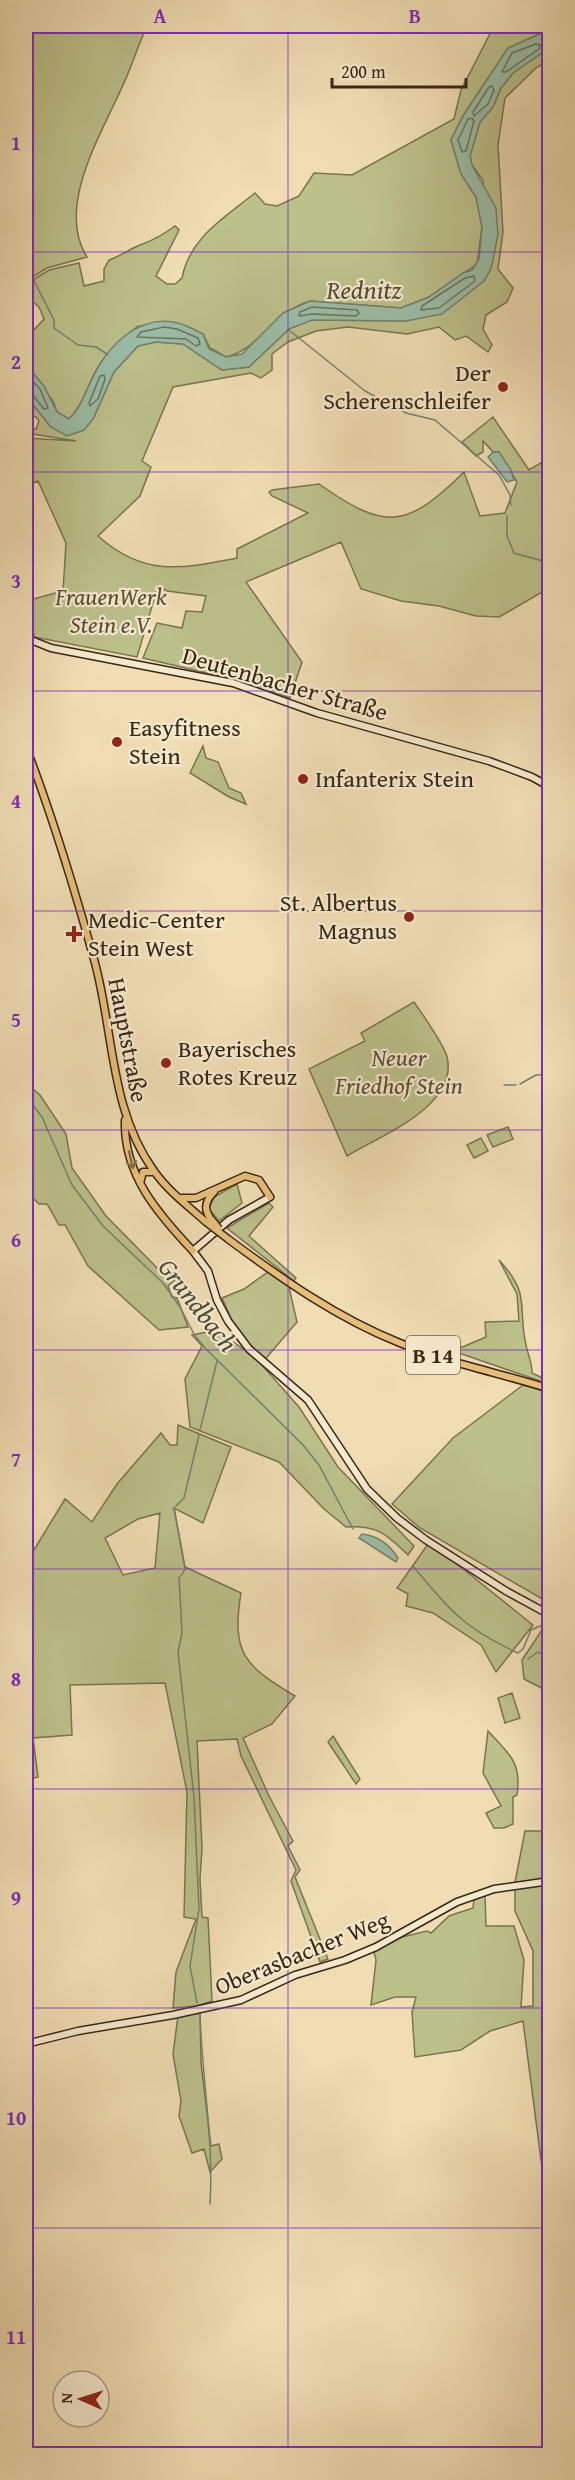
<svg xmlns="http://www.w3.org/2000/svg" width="575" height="2480" font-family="'Gentium Book Plus',serif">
  <rect width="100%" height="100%" fill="#f0ddb4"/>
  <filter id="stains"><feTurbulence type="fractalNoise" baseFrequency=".00333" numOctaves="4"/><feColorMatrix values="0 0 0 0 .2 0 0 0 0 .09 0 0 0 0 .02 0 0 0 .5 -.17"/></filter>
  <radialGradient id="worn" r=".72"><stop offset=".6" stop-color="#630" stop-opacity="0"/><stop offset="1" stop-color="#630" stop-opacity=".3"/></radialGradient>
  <!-- green -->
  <path fill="#bcc08b" stroke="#7a7450" stroke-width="1.5" fill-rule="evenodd" d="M26 26H147C138 45 132 66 123 85 102 133 55 207 87 257L47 268 26 281Z
    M494 26 512 28 549 26V30L508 48 463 116 451 140 461 174 476 197 482 227 477 264 429 297 401 308 310 301C275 311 260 349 226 357L210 348 203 334 138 326C122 339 109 349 98 367 87 385 84 404 69 419L57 412 53 401 26 365V335L31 333 44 319 39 307 26 296V284L49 270 79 263 84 286 104 281V269L109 260C121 256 129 249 140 245 154 240 163 235 175 226L179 230 156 276 167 284H175L182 278C190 237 224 218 255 193L265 204 277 206 299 196 314 173 352 175 454 119 461 90Z
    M549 48V60L536 68 505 98 498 145 503 232 498 269 513 288 507 302 486 315 483 329 492 345 488 352 466 336 455 340 439 327 407 334 348 327 316 331 288 342 272 354V370L261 378 251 373 173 387 142 461 151 467 140 496 98 536C144 577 181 569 237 558V549L308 513 272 496 269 492 272 490 319 484C386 531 406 529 464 472L480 516 505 513 517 482 499 452H493L483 441V452L476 456 462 442 493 417 529 470 549 458V588L499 617 476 616 439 606 401 601 361 589 341 542 246 582 302 662 290 698 228 678 143 658 157 623 182 628 186 611 202 612 206 596 167 591 158 586 137 657 34 637V634L29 636 26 633V601L63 591 66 543 38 481 26 486V438L76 441 26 433V429H36L39 421 36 417 26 416V396L51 427 93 419 114 372 138 346 156 342 183 344 222 370 249 367 289 329 300 323 312 320 406 321 484 281 483 180 472 165 470 156 480 122 493 107 501 88 513 73Z
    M203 746 206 758 218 762 229 788 241 793 246 804 229 797 190 773Z
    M414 1002C422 1014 444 1044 447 1057 459 1106 380 1136 347 1156L309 1069 365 1041 361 1033Z
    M26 1083 40 1095 66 1134 72 1168 106 1216 163 1274 175 1280 168 1286 172 1297 177 1298 188 1327 159 1330 88 1266 65 1225H59L47 1204H39L26 1191Z
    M508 1127 513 1139 493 1147 487 1135Z
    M481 1138 488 1151 474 1158 467 1145Z
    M237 1184 242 1203 219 1221 209 1209 214 1197Z
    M269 1203 273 1207 249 1236 296 1278 294 1281 227 1228Z
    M499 1260C532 1296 517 1305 526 1345 528 1355 532 1362 532 1373L549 1381V1384L453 1351 486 1337 485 1322 519 1321 517 1294Z
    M268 1272 289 1287 297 1322 261 1364 299 1407 338 1467 414 1546 408 1555C386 1534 378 1525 346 1527L324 1509 279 1462 190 1427 185 1379 202 1346 192 1335 217 1330 246 1351 222 1298 244 1289Z
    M523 1385 549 1392V1603L420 1528 392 1504 453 1438Z
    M178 1425 231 1447 203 1523 174 1508 185 1567 241 1593C231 1654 245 1666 295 1696L272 1724 243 1738 269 1796 293 1841 288 1846 300 1870 295 1877 328 1959 320 1962 291 1881 296 1870 241 1756 237 1739 197 1741 202 1848 200 1879 202 1917 208 1918 212 2001 197 2006 173 2008 176 1972 196 1919 184 1917 187 1792 165 1683 70 1685 72 1735 33 1738 38 1777 26 1780V1563L65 1499 92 1522 117 1484 161 1433 170 1445H177ZM160 1513 155 1568 123 1575 105 1538 138 1519Z
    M428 1544 457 1564 533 1625 496 1672 481 1645 433 1613 406 1606 408 1594 397 1588Z
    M542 1630 549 1633V1692L524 1679 522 1660Z
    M512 1693 520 1718 505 1723 498 1698Z
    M488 1731C509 1754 522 1762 517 1795L513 1797V1824L504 1828H494L486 1813 501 1806 483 1773Z
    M333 1736 360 1779 356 1784 328 1742Z
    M525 1831H549V1846L544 1847 545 1860 550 1861 549 2251 544 2208 547 2206 523 2021 490 2031 461 2050 415 2057 412 2012 416 1997H395L371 2005 376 1960 374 1952 398 1938 427 1931 431 1933 449 1916 473 1908 474 1899 485 1895 486 1926H514L524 1960 521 2007 533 2006V1951L515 1911V1882Z
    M200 2013 201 2063 211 2146 219 2144 222 2159 210 2172 204 2149 192 2153 179 2116 181 2101 173 2054 178 2016Z"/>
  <!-- water -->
  <path fill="#9bbda7" stroke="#73816d" stroke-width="1.5" d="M549 30V48L513 73 501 88 493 107 480 122 470 156 472 165 496 208 498 235 491 269 484 281 442 314 406 321 312 320 289 329 249 367 222 370 183 344 156 342 138 346 114 372 93 419 84 430 67 436 51 427 26 396V365L44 386 57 412 69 419C81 407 84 395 92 379 107 347 138 313 178 323 186 325 195 330 203 334L209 349 226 357 242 354 283 313 310 301 401 308 429 297 463 273 472 270 479 259 482 227 476 197 461 174 451 140 463 116 508 48Z
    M493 452H499L511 470 514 480 507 482 488 457Z
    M362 1534C378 1536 390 1545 398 1558L396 1562 359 1538Z"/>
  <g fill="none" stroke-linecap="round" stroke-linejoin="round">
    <!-- shore -->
    <path stroke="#6a725e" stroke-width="1.5" d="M536 44 540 45 539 49 506 72H502L512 53Z
      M492 86 494 90 488 104 474 116 473 112 489 87Z
      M472 118 474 121 466 151 462 152 458 140 468 119Z
      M474 276 475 281 439 308 421 310 422 306 465 278Z
      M312 307 357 310 359 313 356 316 312 314 299 316 300 312Z
      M164 327 177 329 198 338 200 344 196 346 186 339 137 337 141 332Z
      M26 374 40 389 48 408 44 409 32 394 26 393
      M104 375 105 379 98 399 90 406 89 403 100 376Z"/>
    <!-- stream -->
    <path stroke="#73816d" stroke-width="1.5" d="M34 281 54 320V328L78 345 96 347 107 354
      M289 330 365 391 406 413 435 420 499 475 510 495 511 505
      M507 516V536L514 553 550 563
      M520 1084 536 1075 550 1074
      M504 1085H516
      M26 1096 42 1117 72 1185 103 1226 163 1283 180 1307 195 1336 207 1350 303 1445 319 1465 353 1529
      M200 1430 217 1361
      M176 1506 184 1498 199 1435
      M174 1508 185 1569 181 1576
      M413 1566C449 1610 465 1629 518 1653L523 1649 531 1630 540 1626 550 1630
      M179 1577 182 1633 178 1652 194 1797 199 1909 190 1966 197 2003
      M528 1659 538 1652 550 1658
      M543 1946C542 2004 538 2066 550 2123
      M200 2015C202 2078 214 2141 210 2204"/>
    <!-- secondary casing -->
    <g stroke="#382716" stroke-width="9">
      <path id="secondary" d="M26 638 51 648 233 683 317 713 489 761 532 777 550 787
        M270 1197 229 1220 193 1251 208 1271 217 1300 228 1321 249 1349 308 1400 367 1489 397 1518 426 1540 506 1591 550 1615
        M26 2044 78 2031 173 2015 241 2000 295 1975 345 1960 376 1947 457 1902 494 1889 550 1881"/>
    </g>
    <!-- primary casing -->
    <g stroke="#382716" stroke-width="9">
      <path id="primary" d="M26 747C53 818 75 890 95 963 114 1034 110 1110 154 1171 168 1191 188 1206 206 1222
        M125 1120C123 1174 158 1214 193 1251
        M140 1183 143 1172H154
        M179 1198H196L245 1176 259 1180 270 1197
        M210 1218C203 1208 206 1200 214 1192
        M228 1239C282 1279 337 1318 400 1343 448 1363 500 1373 550 1389"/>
    </g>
    <!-- secondary -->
    <use href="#secondary" stroke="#f5e9ce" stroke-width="6"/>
    <!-- primary -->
    <use href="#primary" stroke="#e8be7a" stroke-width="6"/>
    <!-- primary-bridge casing -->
    <g stroke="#382716" stroke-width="9" stroke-linecap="butt">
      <path id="primary-bridge" d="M210 1218 219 1229
        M206 1222 228 1239"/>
    </g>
    <!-- primary-bridge -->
    <use href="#primary-bridge" stroke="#e8be7a" stroke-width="6"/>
  </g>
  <!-- one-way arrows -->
  <defs><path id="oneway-shaft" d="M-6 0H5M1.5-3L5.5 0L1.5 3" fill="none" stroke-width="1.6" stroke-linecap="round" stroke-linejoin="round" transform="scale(1.5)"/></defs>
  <use stroke="#876b43" href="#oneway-shaft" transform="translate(131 1160) rotate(77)"/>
  <!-- grid -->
  <path fill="none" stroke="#7b2cbf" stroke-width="1.5" stroke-opacity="0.55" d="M288 26V2454M26 252H550M26 472H550M26 691H550M26 911H550M26 1130H550M26 1350H550M26 1569H550M26 1789H550M26 2008H550M26 2228H550"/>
  <!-- markers -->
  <g fill="#8f2418" stroke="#f5e9ce" stroke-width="2">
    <circle cx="503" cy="387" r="6"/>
    <circle cx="117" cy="742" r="6"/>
    <circle cx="303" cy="779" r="6"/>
    <circle cx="409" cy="917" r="6"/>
    <path d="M71 925h6v6h6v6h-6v6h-6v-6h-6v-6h6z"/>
    <circle cx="166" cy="1063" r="6"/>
  </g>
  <g text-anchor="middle" stroke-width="4.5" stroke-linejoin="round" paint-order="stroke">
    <!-- shield labels -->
    <rect fill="#f5e9ce" stroke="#71614d" stroke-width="1.5" x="406" y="1336" width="54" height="38" rx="4.5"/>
    <g font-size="22" font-weight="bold" fill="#382716">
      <text x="433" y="1363">B 14</text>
    </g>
    <!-- poi labels -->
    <g font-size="24" fill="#382716" stroke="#f5e9ce" text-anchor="start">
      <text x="491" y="381" text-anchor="end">Der<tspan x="491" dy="28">Scherenschleifer</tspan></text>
      <text x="129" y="736">Easyfitness<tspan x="129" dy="28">Stein</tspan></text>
      <text x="315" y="787">Infanterix Stein</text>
      <text x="397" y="911" text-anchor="end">St. Albertus<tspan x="397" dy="28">Magnus</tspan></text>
      <text x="88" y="928">Medic-Center<tspan x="88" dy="28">Stein West</tspan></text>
      <text x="178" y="1057">Bayerisches<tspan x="178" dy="28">Rotes Kreuz</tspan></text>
    </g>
    <!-- park labels -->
    <g font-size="24" font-style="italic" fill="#594d33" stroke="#f5e9ce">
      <text x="111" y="605">FrauenWerk<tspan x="111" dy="28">Stein e.V.</tspan></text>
      <text x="399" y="1066">Neuer<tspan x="399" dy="28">Friedhof Stein</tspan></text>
    </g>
    <!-- street labels -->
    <g font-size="24" fill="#382716" stroke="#f5e9ce">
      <text transform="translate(285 684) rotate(16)" y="8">Deutenbacher Straße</text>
      <text transform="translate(128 1040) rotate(79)" y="8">Hauptstraße</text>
      <text transform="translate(302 1953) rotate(-22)" y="8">Oberasbacher Weg</text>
    </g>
    <!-- water labels -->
    <g font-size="26" font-style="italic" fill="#514c3a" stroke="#f5e9ce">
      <text x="364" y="299">Rednitz</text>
      <text transform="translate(198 1305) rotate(52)" y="9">Grundbach</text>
    </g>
  </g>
  <!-- margin -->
  <rect width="575" height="2480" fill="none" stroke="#f0ddb4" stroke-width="66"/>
  <!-- north arrow -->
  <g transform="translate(81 2399) rotate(273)"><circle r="28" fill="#f5e9ce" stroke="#a99b84" stroke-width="1.5"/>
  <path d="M0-4.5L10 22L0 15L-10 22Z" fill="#8f2418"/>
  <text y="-9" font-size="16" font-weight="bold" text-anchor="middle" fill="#382716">N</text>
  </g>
  <!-- scale -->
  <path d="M332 78v9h134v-9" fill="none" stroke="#382716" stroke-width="3"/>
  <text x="341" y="78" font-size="18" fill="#382716" stroke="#f5e9ce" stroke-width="4.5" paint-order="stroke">200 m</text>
  <rect x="33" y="33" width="509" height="2414" fill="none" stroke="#7b2cbf" stroke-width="2"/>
  <g font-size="20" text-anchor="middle" font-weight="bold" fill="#7b2cbf">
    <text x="160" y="23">A</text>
    <text x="415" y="23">B</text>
    <text x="16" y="150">1</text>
    <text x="16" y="369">2</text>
    <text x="16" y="588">3</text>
    <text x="16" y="808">4</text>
    <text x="16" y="1027">5</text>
    <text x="16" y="1247">6</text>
    <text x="16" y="1466">7</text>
    <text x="16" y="1686">8</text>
    <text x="16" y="1905">9</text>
    <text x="16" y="2125">10</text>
    <text x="16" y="2344">11</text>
  </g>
  <rect width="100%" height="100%" filter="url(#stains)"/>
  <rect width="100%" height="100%" fill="url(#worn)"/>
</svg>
